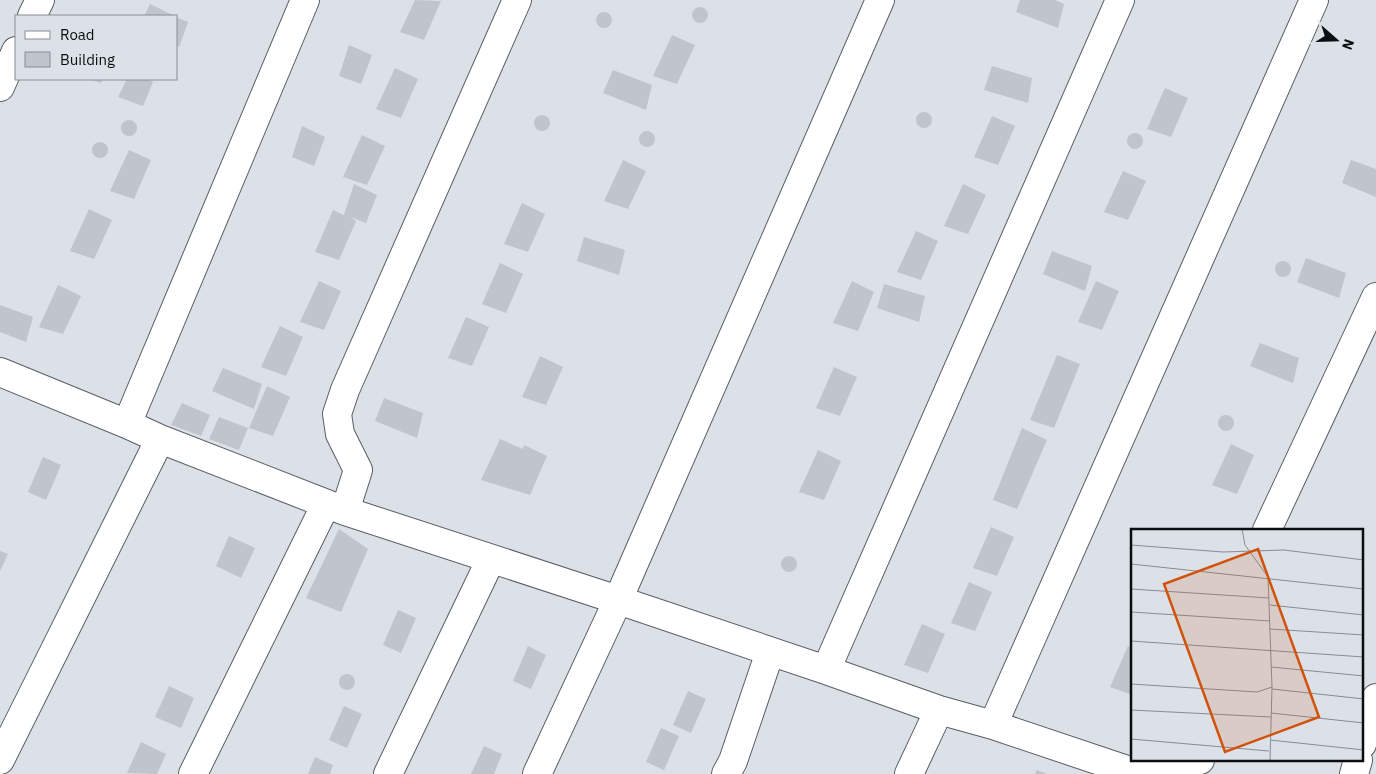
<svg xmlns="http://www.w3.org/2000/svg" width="1376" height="774" font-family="'IBM Plex Sans',sans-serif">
  <rect width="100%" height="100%" fill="#dbe1e7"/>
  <!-- building -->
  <path fill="#bfc5cb" d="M415 0 441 1 424 40 400 32Z
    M1020 0H1055L1064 4 1058 28 1016 12Z
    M150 4 175 16H144Z
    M692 15a8 8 0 1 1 16 0a8 8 0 1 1-16 0Z
    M596 20a8 8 0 1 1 16 0a8 8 0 1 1-16 0Z
    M176 17 188 22 179 47 176 45Z
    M672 35 695 45 677 84 653 76Z
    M349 45 372 55 361 84 339 76Z
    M992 66 1032 78 1028 103 984 90Z
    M395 68 418 79 401 118 376 109Z
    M613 70 652 85 646 110 603 93Z
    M90 79H102L101 83Z
    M127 79H147L153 82 143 106 118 97Z
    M1165 88 1188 98 1171 137 1147 129Z
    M916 120a8 8 0 1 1 16 0a8 8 0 1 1-16 0Z
    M534 123a8 8 0 1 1 16 0a8 8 0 1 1-16 0Z
    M992 116 1015 126 998 165 974 157Z
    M121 128a8 8 0 1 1 16 0a8 8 0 1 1-16 0Z
    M302 126 325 137 314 166 292 157Z
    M639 139a8 8 0 1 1 16 0a8 8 0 1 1-16 0Z
    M1127 141a8 8 0 1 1 16 0a8 8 0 1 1-16 0Z
    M362 135 385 146 367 185 343 177Z
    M92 150a8 8 0 1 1 16 0a8 8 0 1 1-16 0Z
    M129 150 151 160 134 199 110 191Z
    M623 160 646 171 628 209 604 201Z
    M1351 160 1376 169V197L1342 183Z
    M1123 171 1146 181 1128 220 1104 212Z
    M354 184 377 195 366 223 350 217 356 221 339 260 315 252 333 210 344 215Z
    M963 184 986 195 968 234 944 226Z
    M522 203 545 214 528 252 504 244Z
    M89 209 112 220 94 259 70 251Z
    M916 231 938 241 921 280 897 272Z
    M584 237 625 250 619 275 577 261Z
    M1052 251 1092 266 1085 291 1043 274Z
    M1306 258 1346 273 1339 298 1297 282Z
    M1275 269a8 8 0 1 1 16 0a8 8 0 1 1-16 0Z
    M500 263 523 274 506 313 482 304Z
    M319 281 341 291 324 330 300 322Z
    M852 281 874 292 858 331 833 323Z
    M1096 281 1119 291 1102 330 1078 322Z
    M884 284 925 296 919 322 877 308Z
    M58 285 81 296 63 334 39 327Z
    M0 305 33 317 26 342 0 332Z
    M466 317 489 327 472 366 448 358Z
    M280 326 303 337 286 376 261 367Z
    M1260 343 1299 358 1293 383 1250 366Z
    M1057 355 1080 364 1054 428 1030 420Z
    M540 356 563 367 546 405 522 397Z
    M834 367 857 377 840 416 816 408Z
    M223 368 262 384 254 409 212 391Z
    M267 386 290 397 273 436 249 428Z
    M384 398 423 413 417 438 375 421Z
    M182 403 210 415 201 436 171 425Z
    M1218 423a8 8 0 1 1 16 0a8 8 0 1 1-16 0Z
    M219 417 248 428 239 450 209 439Z
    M1022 428 1047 440 1017 509 993 500Z
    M500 439 523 449 524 445 547 456 530 495 481 480Z
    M1231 444 1254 455 1237 494 1212 485Z
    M818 450 841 461 824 500 799 492Z
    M43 457 61 465 46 500 28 492Z
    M991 527 1014 537 997 576 973 568Z
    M339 529 368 549 341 612 306 598Z
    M229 536 255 548 241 578 216 566Z
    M1132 541V554L1129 548Z
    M0 551 8 554 0 571Z
    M781 564a8 8 0 1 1 16 0a8 8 0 1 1-16 0Z
    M969 582 992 592 975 631 951 623Z
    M398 610 416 618 401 653 383 645Z
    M922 624 945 634 928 673 904 665Z
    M528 646 546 655 531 689 513 681Z
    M1128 646 1132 648V695L1110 687Z
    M339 682a8 8 0 1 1 16 0a8 8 0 1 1-16 0Z
    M169 686 194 698 181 728 155 717Z
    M688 691 706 699 691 733 673 725Z
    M344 706 362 714 347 748 329 740Z
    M661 728 679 736 664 770 646 762Z
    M141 742 166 754 157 774 127 773Z
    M484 746 502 754 494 774H471Z
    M315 757 333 765 330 774H308Z
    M1037 770 1047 774H1035Z"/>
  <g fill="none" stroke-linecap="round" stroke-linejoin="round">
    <!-- minor casing -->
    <g stroke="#595e64" stroke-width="30">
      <path id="minor" d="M32 16 40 0
        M0 87 16 51
        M0 372 127 424 160 439 345 511 618 600 826 670 939 710 993 725 1127 770 1146 774
        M127 424 305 0
        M345 511 358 470 340 434 337 414 345 390 517 0
        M1267 530 1376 297
        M826 670 1120 0
        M993 725 1314 0
        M1362 744 1376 698
        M0 760 160 439
        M193 774 326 504
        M388 774 491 559
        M537 774 618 600 880 0
        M726 774 733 761 770 652
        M909 774 939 710
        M1156 774 1200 760
        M1354 774 1358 760"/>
    </g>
    <!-- minor -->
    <use href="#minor" stroke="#fff" stroke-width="28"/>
  </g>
  <!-- overview -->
  <g transform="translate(1131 529)">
    <rect width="232" height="232" fill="#dbe1e7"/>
    <path fill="none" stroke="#888d91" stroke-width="1" d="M111 0 114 16 137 48 141 158 139 232M0 16 92 23 153 21 233 31M0 35 233 60M0 60 138 69M139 76 233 86M0 83 139 92M139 100 233 106M0 112 233 128M140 138 233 147M0 155 126 163 141 158M141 160 233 170M0 181 140 188M140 184 233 194M0 210 138 222M139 211 233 221"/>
    <path fill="#d2520c" fill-opacity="0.15" stroke="#d2520c" stroke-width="2.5" d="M127 20 188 188 94 223 33 55Z"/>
    <rect width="232" height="232" fill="none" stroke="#0b0e10" stroke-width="2.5"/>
  </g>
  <!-- legend -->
  <rect x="15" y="15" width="162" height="65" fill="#dbe1e7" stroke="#888d91"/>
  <rect x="25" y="31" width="25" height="8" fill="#ffffff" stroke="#888d91"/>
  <text x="60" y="40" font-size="15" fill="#0b0e10">Road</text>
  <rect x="25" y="52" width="25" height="15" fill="#bfc5cb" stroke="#888d91"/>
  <text x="60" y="65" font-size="15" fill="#0b0e10">Building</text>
  <!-- north arrow -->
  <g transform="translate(1336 40) rotate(110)" stroke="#dbe1e7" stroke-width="4" paint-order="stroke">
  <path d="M0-4L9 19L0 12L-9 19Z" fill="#0b0e10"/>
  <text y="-8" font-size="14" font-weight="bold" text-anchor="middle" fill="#0b0e10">N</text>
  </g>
</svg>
